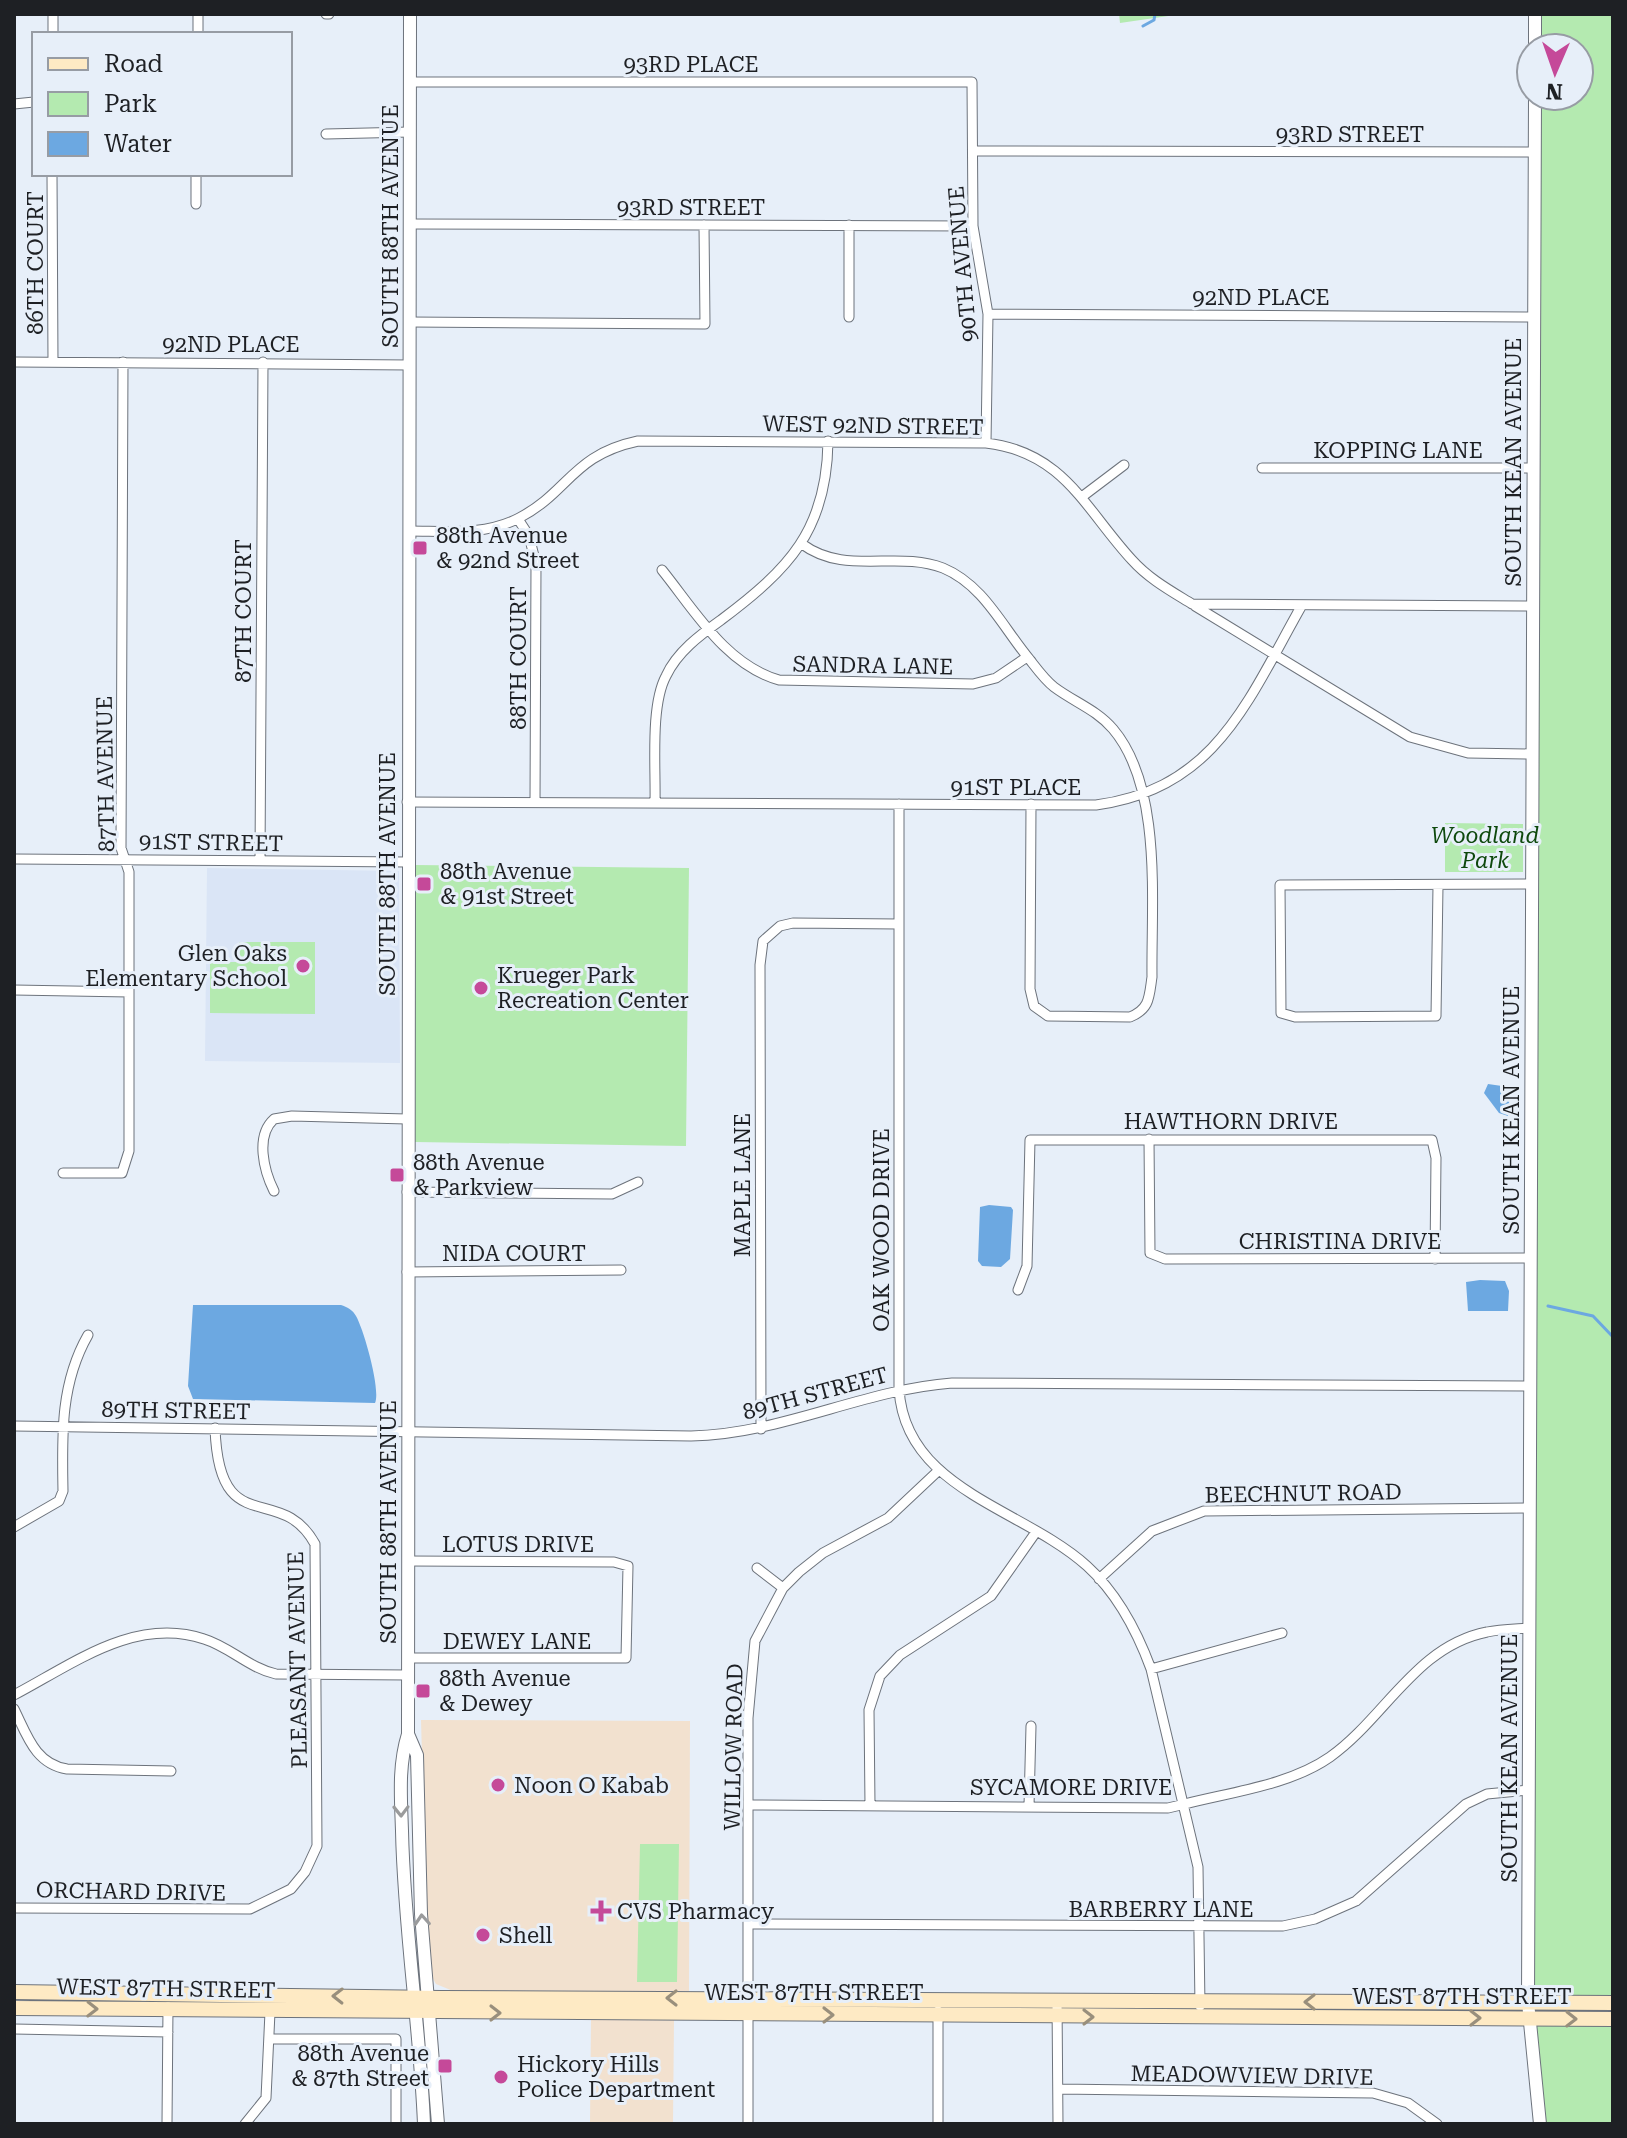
<svg xmlns="http://www.w3.org/2000/svg" width="1627" height="2138" font-family="'Roboto Serif',serif">
  <rect width="100%" height="100%" fill="#e7eff9"/>
  <!-- commercial -->
  <path fill="#f2e1cf" d="M421 1720 690 1721 689 1991H453L436 1984 432 1977 426 1901Z
    M591 2020H674L673 2124H590Z"/>
  <!-- built -->
  <path fill="#dae5f6" d="M207 868 399 871 400 1063 205 1061Z"/>
  <!-- green -->
  <path fill="#b4eab0" d="M1119 14H1182L1120 23Z
    M1534 14H1613V2009L1559 2011 1558 2024 1613 2026V2124H1541L1531 2011 1534 96H1579V48H1534Z
    M1445 823 1523 824V872H1445Z
    M415 865 689 868 686 1146 415 1142Z
    M239 942H315V1014L210 1013V962H239Z
    M640 1844H679L677 1982H637Z"/>
  <!-- water -->
  <path fill="#6ca8e1" d="M1488 1084 1502 1086 1510 1091 1508 1116 1499 1113 1484 1093Z
    M989 1205 1011 1207 1013 1210 1010 1259 1001 1267 982 1266 978 1261 980 1207Z
    M1480 1280 1505 1281 1509 1291 1508 1311H1468L1466 1282Z
    M193 1305H341C347 1307 353 1310 356 1316 364 1330 381 1390 375 1403L193 1399 188 1386Z"/>
  <g fill="none" stroke-linecap="round" stroke-linejoin="round">
    <!-- stream -->
    <path stroke="#6ca8e1" stroke-width="3" d="M1143 26 1154 20 1155 14
      M1548 1306 1593 1316 1613 1337"/>
    <!-- minor casing -->
    <g stroke="#6d737c" stroke-width="11">
      <path id="minor" d="M326 14H329
        M53 34V14
        M198 34V14
        M410 82H972L973 226 988 314 986 443
        M14 104 34 102
        M326 134 410 132
        M973 151 1535 152
        M52 174 53 362
        M196 204V174
        M410 224 973 226
        M988 314 1534 317
        M849 317V225
        M410 322 705 324 704 225
        M14 362 410 365
        M1262 468H1533
        M1083 496 1124 465
        M518 519 529 536 536 564 535 802
        M409 531C446 531 485 536 519 518 569 492 572 455 638 441L986 443C1064 452 1085 509 1132 560 1149 579 1171 591 1192 604L1533 606
        M802 544C845 576 897 550 943 568 984 585 1003 628 1030 660 1037 669 1045 680 1054 687 1074 702 1097 710 1113 729 1163 788 1151 904 1152 977 1149 997 1150 1009 1130 1017L1048 1016 1034 1006 1030 989 1031 804
        M662 570C695 611 726 665 779 680L973 684 996 678 1027 657
        M1195 606 1410 737 1468 753 1532 754
        M407 802 1096 805C1216 789 1248 700 1302 605
        M655 803C656 768 650 706 666 676 677 652 700 635 721 620 789 569 827 530 828 441
        M899 804V1389C905 1490 1023 1508 1087 1566 1118 1594 1137 1631 1151 1669L1198 1867 1200 2006
        M14 859 407 862
        M260 860 263 362
        M1438 886 1436 1016 1295 1017 1281 1013 1280 885 1532 884
        M763 941 780 926 793 923 898 924
        M14 990 129 992
        M1149 1139 1150 1253 1165 1259 1531 1258
        M63 1173H122L129 1151V872L121 848 123 362
        M274 1191C264 1171 255 1136 274 1119L292 1116 407 1119
        M407 1192 612 1194 638 1182
        M407 1272 621 1270
        M1018 1290 1027 1266 1030 1140H1432L1436 1158 1435 1259
        M14 1426 691 1436C782 1434 862 1390 952 1383L1530 1386
        M761 1429 760 965 763 941
        M14 1527 59 1501 63 1491C62 1436 60 1384 88 1335
        M408 1561 614 1562 628 1566 626 1658H408
        M757 1568 783 1588
        M1099 1579 1152 1531 1204 1511 1530 1508
        M1151 1669 1282 1633
        M14 1695C73 1664 135 1616 204 1639 230 1647 249 1668 276 1674L408 1675
        M14 1709C27 1735 35 1764 67 1769L171 1771
        M750 1805 1168 1808 1185 1804C1232 1792 1290 1785 1330 1757 1385 1718 1416 1646 1487 1632 1500 1629 1515 1629 1529 1628
        M870 1805 869 1710 880 1676 900 1655 991 1596 1036 1532
        M1029 1806 1031 1726
        M14 1908 250 1909 291 1889 305 1872 317 1846 315 1544C280 1480 219 1543 215 1428
        M750 1924 1283 1926 1315 1919 1356 1901 1466 1804 1487 1794 1529 1790
        M1057 2001 1058 2124
        M938 2011V2124
        M14 2029 168 2032
        M269 2039H396V2124
        M1058 2089 1373 2093 1408 2103 1437 2124
        M167 2124 168 2007
        M245 2124 266 2098 270 2012
        M748 2124V1718L755 1641 783 1588 799 1572 823 1553 888 1518 938 1471"/>
    </g>
    <!-- tertiary casing -->
    <g stroke="#6d737c" stroke-width="14">
      <path id="tertiary" d="M410 14 408 1734C398 1766 401 1798 402 1831 404 1929 420 2026 424 2124
        M1535 48V14
        M1535 96 1528 2002 1540 2124
        M408 1734 417 1755 421 1914 438 2124"/>
    </g>
    <!-- secondary casing -->
    <g stroke="#6d737c" stroke-width="16">
      <path id="secondary" d="M14 1992 440 1998 1613 2003
        M14 2008 1613 2019"/>
    </g>
    <!-- minor -->
    <use href="#minor" stroke="#fff" stroke-width="9"/>
    <!-- tertiary -->
    <use href="#tertiary" stroke="#fff" stroke-width="12"/>
    <!-- secondary -->
    <use href="#secondary" stroke="#feeac4" stroke-width="14"/>
  </g>
  <!-- one-way arrows -->
  <defs><path id="oneway-chevron" d="M-2-3.5L2.5 0L-2 3.5" fill="none" stroke-width="1.6" stroke-linecap="round" stroke-linejoin="round" transform="scale(2)"/></defs>
  <g stroke="#9a9b9c">
    <use href="#oneway-chevron" transform="translate(401 1811) rotate(89)"/>
    <use href="#oneway-chevron" transform="translate(422 1920) rotate(-94)"/>
  </g>
  <g stroke="#998f7c">
    <use href="#oneway-chevron" transform="translate(338 1996) rotate(-179)"/>
    <use href="#oneway-chevron" transform="translate(672 1998) rotate(-180)"/>
    <use href="#oneway-chevron" transform="translate(1310 2002) rotate(-180)"/>
    <use href="#oneway-chevron" transform="translate(92 2009) rotate(1)"/>
    <use href="#oneway-chevron" transform="translate(495 2013)"/>
    <use href="#oneway-chevron" transform="translate(828 2015)"/>
    <use href="#oneway-chevron" transform="translate(1088 2017)"/>
    <use href="#oneway-chevron" transform="translate(1475 2018)"/>
    <use href="#oneway-chevron" transform="translate(1571 2019) rotate(1)"/>
  </g>
  <!-- markers -->
  <g fill="#c54999" stroke="#e7eff9" stroke-width="3">
    <rect x="412" y="540" width="16" height="16" rx="4"/>
    <rect x="416" y="876" width="16" height="16" rx="4"/>
    <circle cx="303" cy="966" r="8"/>
    <circle cx="481" cy="988" r="8"/>
    <rect x="389" y="1167" width="16" height="16" rx="4"/>
    <rect x="415" y="1683" width="16" height="16" rx="4"/>
    <circle cx="498" cy="1785" r="8"/>
    <path d="M597 1899h8v8h8v8h-8v8h-8v-8h-8v-8h8z"/>
    <circle cx="483" cy="1935" r="8"/>
    <rect x="437" y="2058" width="16" height="16" rx="4"/>
    <circle cx="501" cy="2077" r="8"/>
  </g>
  <g text-anchor="middle" stroke-width="6" stroke-linejoin="round" paint-order="stroke">
    <!-- street labels -->
    <g font-size="22" fill="#1e2024" stroke="#e7eff9">
      <text x="691" y="72">93RD PLACE</text>
      <text x="1350" y="142">93RD STREET</text>
      <text x="691" y="215">93RD STREET</text>
      <text transform="translate(390 226) rotate(-90)" y="8">SOUTH 88TH AVENUE</text>
      <text transform="translate(35 263) rotate(-90)" y="8">86TH COURT</text>
      <text transform="translate(962 264) rotate(-95)" y="8">90TH AVENUE</text>
      <text x="1261" y="305">92ND PLACE</text>
      <text x="231" y="352">92ND PLACE</text>
      <text transform="translate(873 425) rotate(1)" y="8">WEST 92ND STREET</text>
      <text x="1398" y="458">KOPPING LANE</text>
      <text transform="translate(1513 462) rotate(-90)" y="8">SOUTH KEAN AVENUE</text>
      <text transform="translate(243 611) rotate(-90)" y="8">87TH COURT</text>
      <text transform="translate(518 658) rotate(-90)" y="8">88TH COURT</text>
      <text transform="translate(873 665) rotate(1)" y="8">SANDRA LANE</text>
      <text transform="translate(105 774) rotate(-91)" y="8">87TH AVENUE</text>
      <text x="1016" y="795">91ST PLACE</text>
      <text transform="translate(211 842) rotate(1)" y="8">91ST STREET</text>
      <text transform="translate(387 874) rotate(-90)" y="8">SOUTH 88TH AVENUE</text>
      <text transform="translate(1511 1110) rotate(-90)" y="8">SOUTH KEAN AVENUE</text>
      <text x="1231" y="1129">HAWTHORN DRIVE</text>
      <text transform="translate(742 1185) rotate(-90)" y="8">MAPLE LANE</text>
      <text transform="translate(881 1230) rotate(-90)" y="8">OAK WOOD DRIVE</text>
      <text x="1340" y="1249">CHRISTINA DRIVE</text>
      <text x="514" y="1261">NIDA COURT</text>
      <text transform="translate(815 1393) rotate(-15)" y="8">89TH STREET</text>
      <text transform="translate(176 1410) rotate(1)" y="8">89TH STREET</text>
      <text transform="translate(1303 1493) rotate(-1)" y="8">BEECHNUT ROAD</text>
      <text transform="translate(388 1522) rotate(-90)" y="8">SOUTH 88TH AVENUE</text>
      <text x="518" y="1552">LOTUS DRIVE</text>
      <text x="517" y="1649">DEWEY LANE</text>
      <text transform="translate(297 1660) rotate(-91)" y="8">PLEASANT AVENUE</text>
      <text transform="translate(733 1747) rotate(-89)" y="8">WILLOW ROAD</text>
      <text transform="translate(1509 1758) rotate(-90)" y="8">SOUTH KEAN AVENUE</text>
      <text x="1071" y="1795">SYCAMORE DRIVE</text>
      <text transform="translate(131 1891) rotate(1)" y="8">ORCHARD DRIVE</text>
      <text x="1161" y="1917">BARBERRY LANE</text>
      <text transform="translate(166 1988) rotate(1)" y="8">WEST 87TH STREET</text>
      <text x="814" y="2000">WEST 87TH STREET</text>
      <text x="1462" y="2004">WEST 87TH STREET</text>
      <text transform="translate(1252 2075) rotate(1)" y="8">MEADOWVIEW DRIVE</text>
    </g>
    <!-- poi labels -->
    <g font-size="22" fill="#1e2024" stroke="#e7eff9" text-anchor="start">
      <text x="436" y="543">88th Avenue<tspan x="436" dy="25">&amp; 92nd Street</tspan></text>
      <text x="440" y="879">88th Avenue<tspan x="440" dy="25">&amp; 91st Street</tspan></text>
      <text x="287" y="961" text-anchor="end">Glen Oaks<tspan x="287" dy="25">Elementary School</tspan></text>
      <text x="497" y="983">Krueger Park<tspan x="497" dy="25">Recreation Center</tspan></text>
      <text x="413" y="1170">88th Avenue<tspan x="413" dy="25">&amp; Parkview</tspan></text>
      <text x="439" y="1686">88th Avenue<tspan x="439" dy="25">&amp; Dewey</tspan></text>
      <text x="514" y="1793">Noon O Kabab</text>
      <text x="617" y="1919">CVS Pharmacy</text>
      <text x="499" y="1943">Shell</text>
      <text x="429" y="2061" text-anchor="end">88th Avenue<tspan x="429" dy="25">&amp; 87th Street</tspan></text>
      <text x="517" y="2072">Hickory Hills<tspan x="517" dy="25">Police Department</tspan></text>
    </g>
    <!-- park labels -->
    <g font-size="22" font-style="italic" fill="#0e490d" stroke="#e7eff9">
      <text x="1485" y="843">Woodland<tspan x="1485" dy="25">Park</tspan></text>
    </g>
  </g>
  <!-- border -->
  <rect width="1627" height="2138" fill="none" stroke="#1e2024" stroke-width="32"/>
  <!-- legend -->
  <rect x="32" y="32" width="260" height="144" fill="#e7eff9" stroke="#979ca4" stroke-width="2"/>
  <rect x="48" y="58" width="40" height="12" fill="#feeac4" stroke="#979ca4" stroke-width="2"/>
  <text x="104" y="72" font-size="24" fill="#1e2024">Road</text>
  <rect x="48" y="92" width="40" height="24" fill="#b4eab0" stroke="#979ca4" stroke-width="2"/>
  <text x="104" y="112" font-size="24" fill="#1e2024">Park</text>
  <rect x="48" y="132" width="40" height="24" fill="#6ca8e1" stroke="#979ca4" stroke-width="2"/>
  <text x="104" y="152" font-size="24" fill="#1e2024">Water</text>
  <!-- north arrow -->
  <g transform="translate(1555 72) rotate(182)"><circle r="38" fill="#e7eff9" stroke="#979ca4" stroke-width="2"/>
  <path d="M0-6L14 30L0 20L-14 30Z" fill="#c54999"/>
  <text y="-12" font-size="22" font-weight="bold" text-anchor="middle" fill="#1e2024">N</text>
  </g>
</svg>
